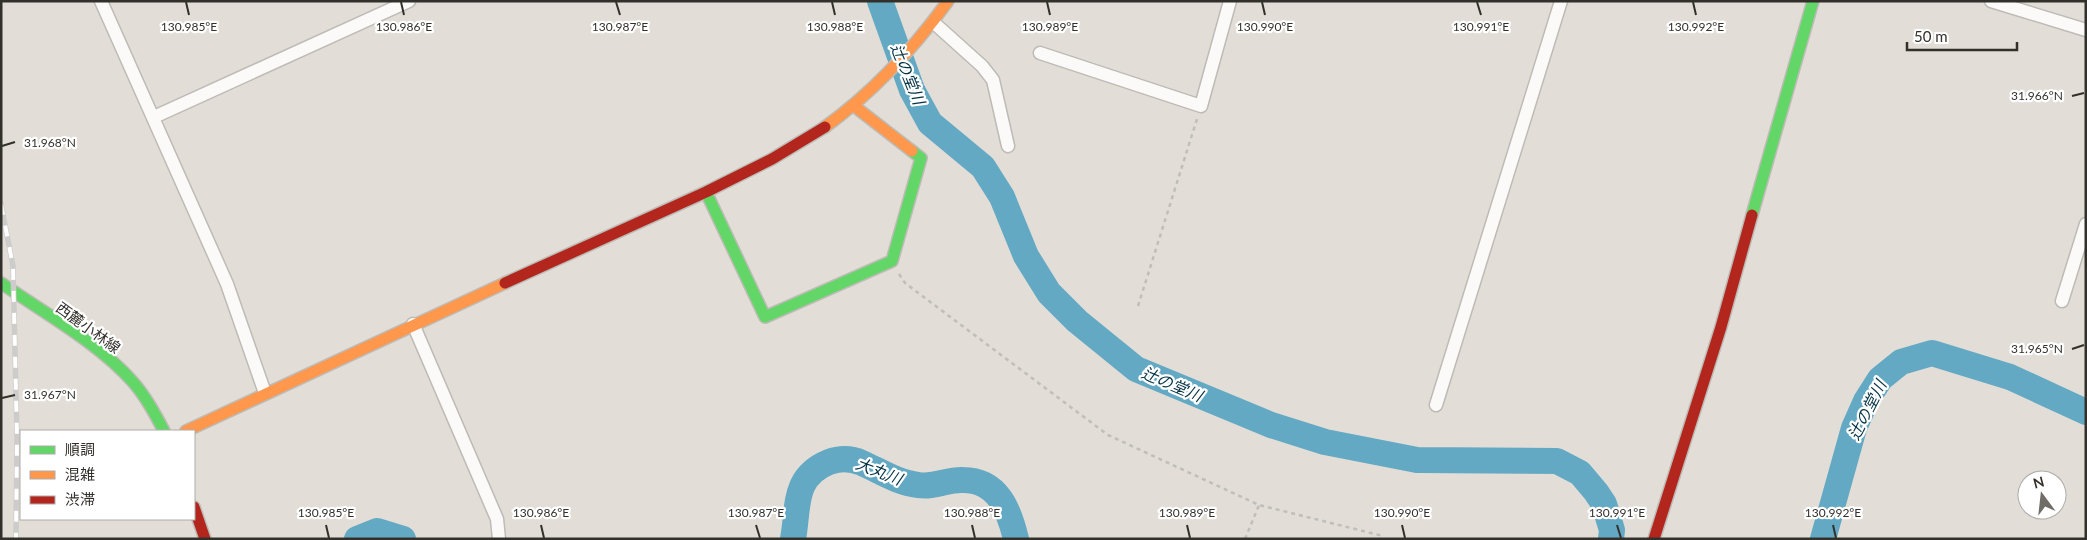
<svg xmlns="http://www.w3.org/2000/svg" width="2087" height="540" font-family="Lato,'Noto Sans JP',sans-serif">
  <rect width="100%" height="100%" fill="#e2ded7"/>
  <g fill="none" stroke-linecap="round" stroke-linejoin="round">
    <!-- river -->
    <path stroke="#63a9c4" stroke-width="26" d="M880 1 912 90 930 123 983 167 1002 197 1026 256 1049 293 1077 321 1136 369 1271 425 1325 442 1417 460 1557 461 1580 473 1596 492 1604 504 1612 530 1611 539
      M357 539 377 531 403 539
      M793 539C799 507 792 477 829 462 840 458 851 458 862 463 880 471 898 483 918 485 934 488 948 479 963 480 998 480 1009 510 1016 539
      M1823 539 1854 428 1866 401 1880 379 1901 362 1932 353 2010 377 2086 412"/>
    <!-- street casing -->
    <g stroke="#bdbbb5" stroke-width="15">
      <path id="street" d="M101 1 227 284 265 393
        M1991 1 2086 30
        M933 22 982 66 993 80 1008 146
        M1040 53 1201 106 1230 1
        M154 117 409 1
        M2062 301 2086 224
        M413 324 497 519 499 539
        M1436 405 1561 1"/>
    </g>
    <!-- fast casing -->
    <g stroke="#bdbbb5" stroke-width="14">
      <path id="fast" d="M706 192 765 317 892 261 921 158 912 151
        M1752 215 1813 1
        M1 283C43 312 100 344 133 382 146 397 155 414 164 431"/>
    </g>
    <!-- slow casing -->
    <g stroke="#bdbbb5" stroke-width="14">
      <path id="slow" d="M854 106 912 151
        M825 127C872 93 914 48 948 1
        M186 431 505 283"/>
    </g>
    <!-- jam casing -->
    <g stroke="#bdbbb5" stroke-width="14">
      <path id="jam" d="M505 283 706 192 772 159 825 127
        M194 507 205 539
        M1654 539 1721 327 1752 215"/>
    </g>
    <!-- path -->
    <path stroke="#bfbebb" stroke-width="2.5" stroke-dasharray="4 4" stroke-linecap="butt" d="M899 274 905 283 1108 435 1259 505 1383 536
      M1138 306 1197 119
      M1245 539 1259 505"/>
    <!-- street -->
    <use href="#street" stroke="#fbfaf9" stroke-width="12"/>
    <!-- fast -->
    <use href="#fast" stroke="#63d668" stroke-width="11"/>
    <!-- slow -->
    <use href="#slow" stroke="#ff974d" stroke-width="11"/>
    <!-- jam -->
    <use href="#jam" stroke="#b3261e" stroke-width="11"/>
    <!-- rail casing -->
    <g stroke="#cdccca" stroke-width="5.5">
      <path id="rail" d="M1 204 13 266 17 438 16 539"/>
    </g>
    <!-- rail -->
    <use href="#rail" stroke="#fff" stroke-width="4" stroke-dasharray="11" stroke-linecap="butt"/>
  </g>
  <!-- ticks -->
  <path fill="none" stroke="#32302b" stroke-width="2" d="M186 2 189 15M401 2 404 15M616 2 620 15M832 2 835 15M1047 2 1050 15M1262 2 1265 15M1477 2 1481 15M1693 2 1696 15M2072 96 2084 93M2 146 15 142M2072 349 2084 345M2 398 15 395M326 525 329 538M541 525 544 538M756 525 760 538M972 525 975 538M1187 525 1190 538M1402 525 1405 538M1617 525 1621 538M1833 525 1836 538"/>
  <g text-anchor="middle" stroke-width="4.5" stroke-linejoin="round" paint-order="stroke">
    <!-- street labels -->
    <g font-size="15" fill="#32302b" stroke="#fff">
      <text transform="translate(88 328) rotate(36)" y="5">西麓小林線</text>
    </g>
    <!-- water labels -->
    <g font-size="16" font-style="italic" fill="#063345" stroke="#fff">
      <text transform="translate(908 74) rotate(68)" y="6">辻の堂川</text>
      <text transform="translate(1172 384) rotate(23)" y="6">辻の堂川</text>
      <text transform="translate(1867 410) rotate(-63)" y="6">辻の堂川</text>
      <text transform="translate(879 471) rotate(21)" y="6">大丸川</text>
    </g>
  </g>
  <g font-size="12" text-anchor="middle" fill="#32302b" stroke="#fff" stroke-width="4.5" stroke-linejoin="round" paint-order="stroke">
    <text x="189" y="31">130.985°E</text>
    <text x="404" y="31">130.986°E</text>
    <text x="620" y="31">130.987°E</text>
    <text x="835" y="31">130.988°E</text>
    <text x="1050" y="31">130.989°E</text>
    <text x="1265" y="31">130.990°E</text>
    <text x="1481" y="31">130.991°E</text>
    <text x="1696" y="31">130.992°E</text>
    <text x="2037" y="100">31.966°N</text>
    <text x="50" y="147">31.968°N</text>
    <text x="2037" y="353">31.965°N</text>
    <text x="50" y="399">31.967°N</text>
    <text x="326" y="517">130.985°E</text>
    <text x="541" y="517">130.986°E</text>
    <text x="756" y="517">130.987°E</text>
    <text x="972" y="517">130.988°E</text>
    <text x="1187" y="517">130.989°E</text>
    <text x="1402" y="517">130.990°E</text>
    <text x="1617" y="517">130.991°E</text>
    <text x="1833" y="517">130.992°E</text>
  </g>
  <!-- border -->
  <rect width="2087" height="540" fill="none" stroke="#32302b" stroke-width="5"/>
  <!-- legend -->
  <rect x="20" y="430" width="175" height="90" fill="#ffffff" stroke="#adacaa"/>
  <rect x="30" y="446" width="25" height="8" fill="#63d668" stroke="#adacaa"/>
  <text x="65" y="455" font-size="15" fill="#32302b">順調</text>
  <rect x="30" y="471" width="25" height="8" fill="#ff974d" stroke="#adacaa"/>
  <text x="65" y="480" font-size="15" fill="#32302b">混雑</text>
  <rect x="30" y="496" width="25" height="8" fill="#b3261e" stroke="#adacaa"/>
  <text x="65" y="505" font-size="15" fill="#32302b">渋滞</text>
  <!-- north arrow -->
  <g transform="translate(2042 495) rotate(345)"><circle r="24" fill="#ffffff" stroke="#adacaa"/>
  <path d="M0-4L9 19L0 12L-9 19Z" fill="#706d67"/>
  <text y="-8" font-size="14" font-weight="bold" text-anchor="middle" fill="#32302b">N</text>
  </g>
  <!-- scale -->
  <path d="M1907 42v8h110v-8" fill="none" stroke="#32302b" stroke-width="2.5"/>
  <text x="1914" y="42" font-size="15" fill="#32302b" stroke="#ffffff" stroke-width="4" paint-order="stroke">50 m</text>
</svg>
